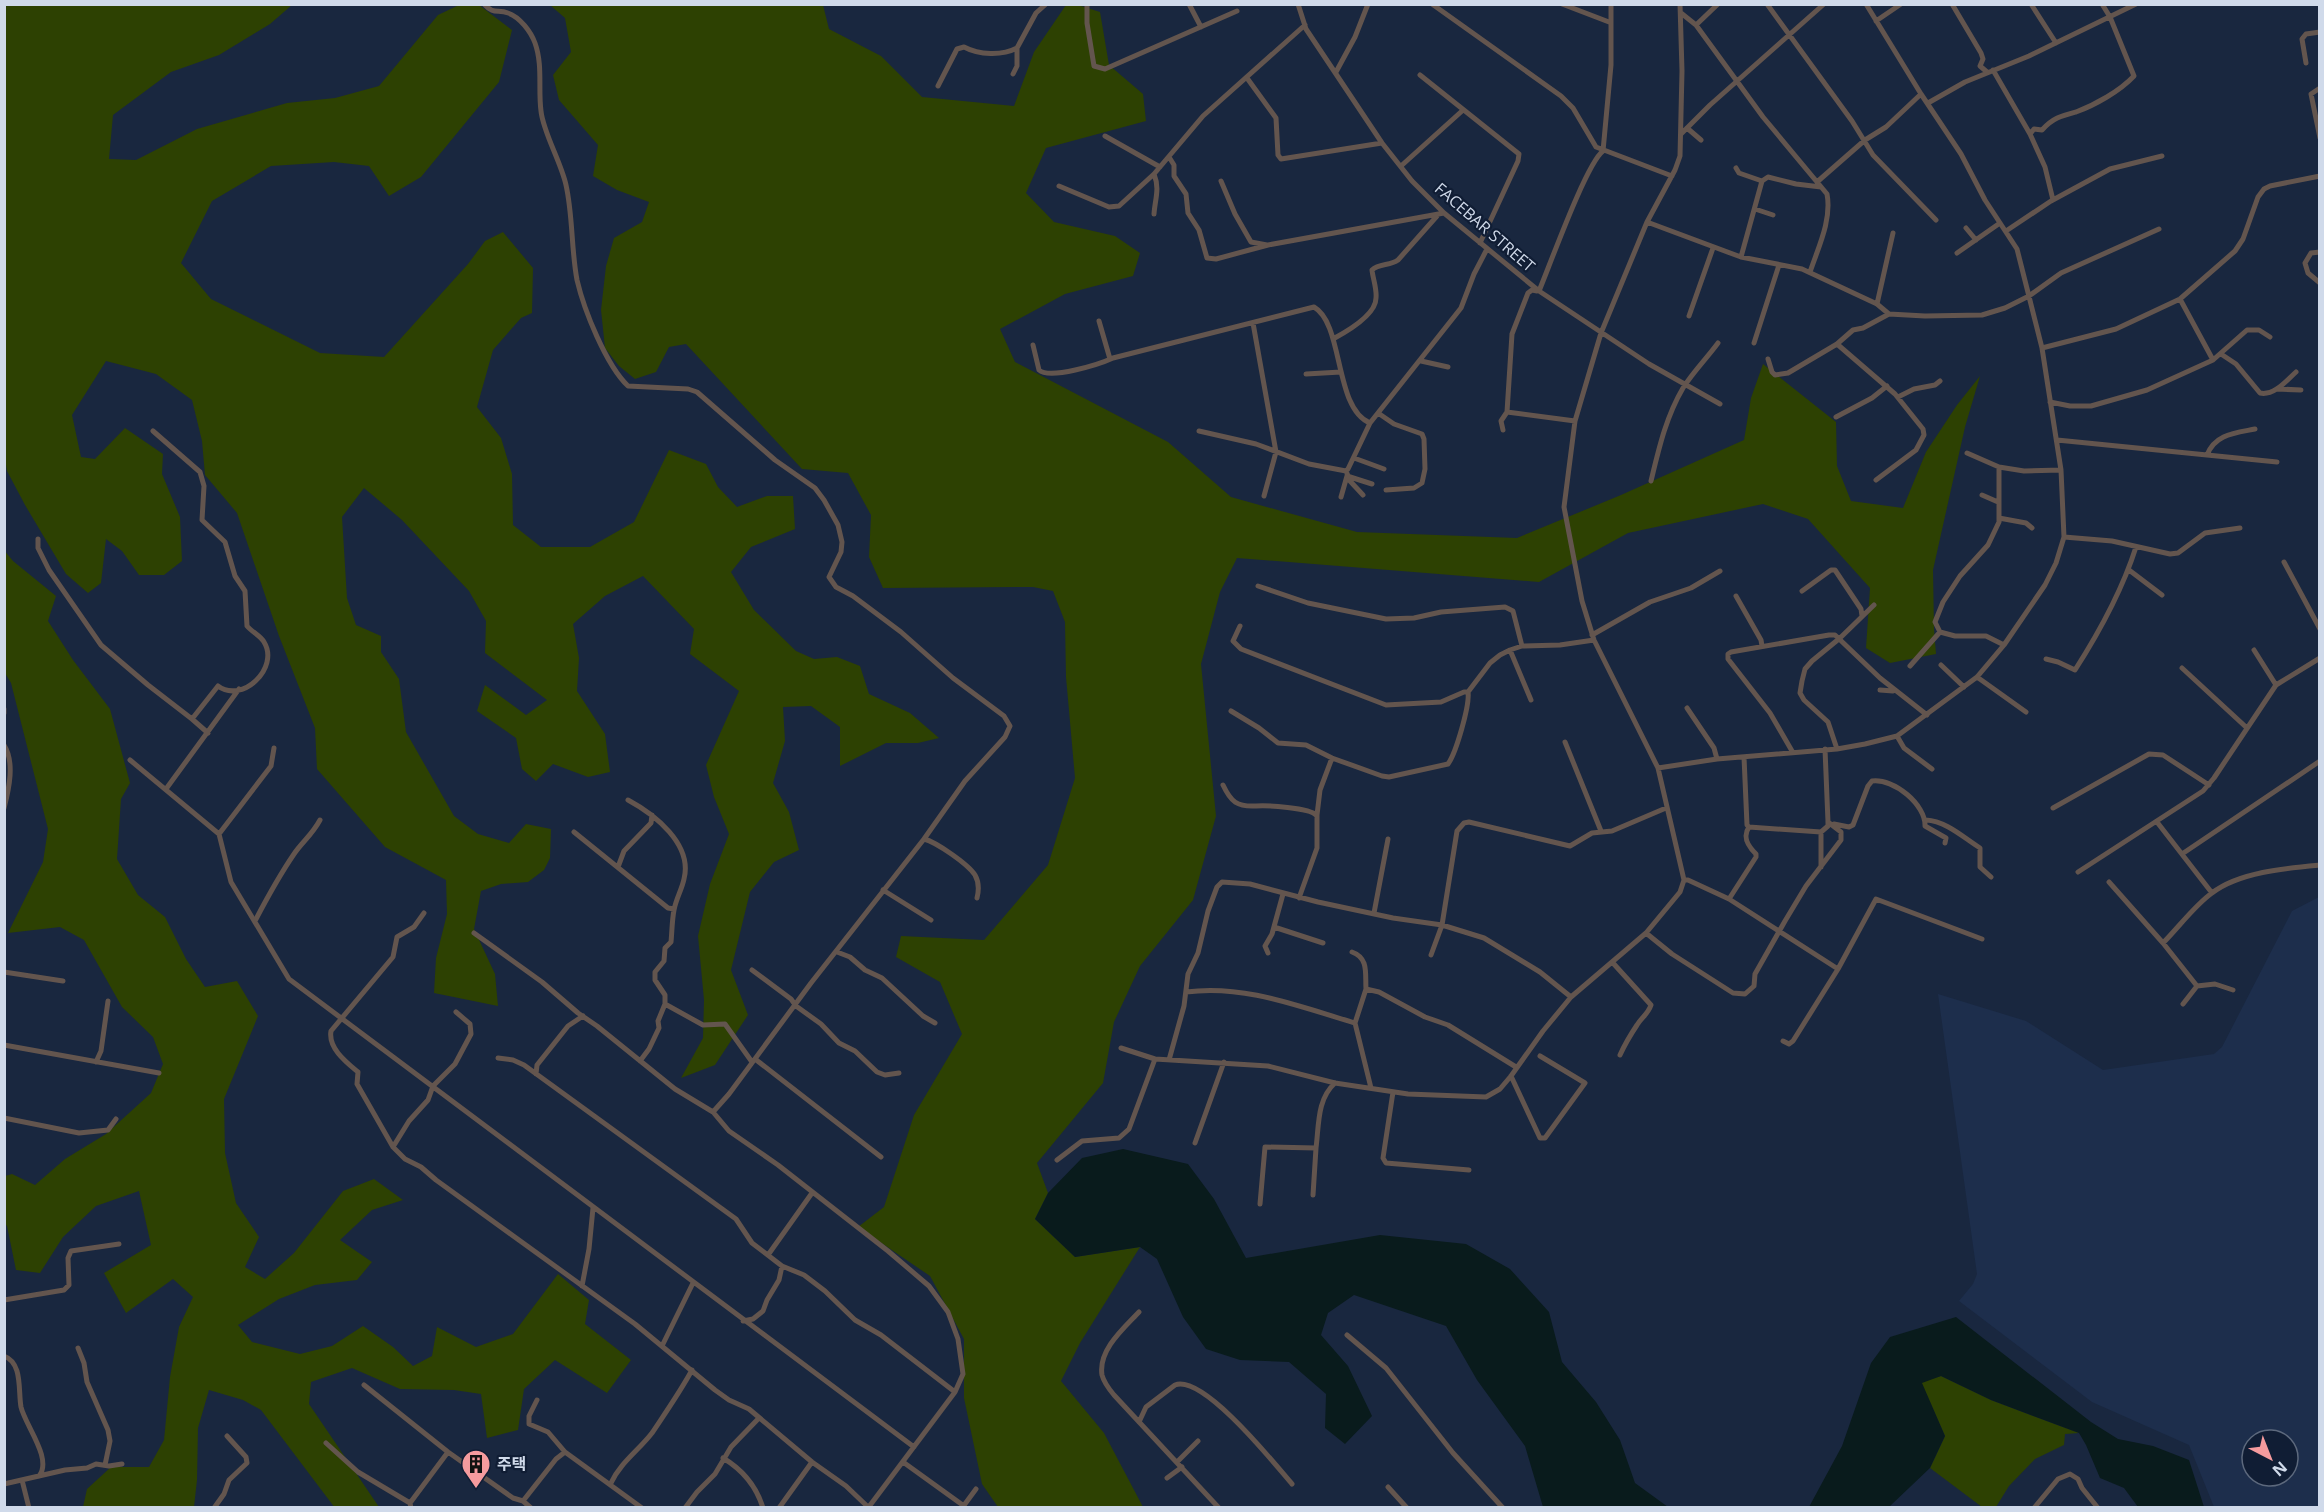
<svg xmlns="http://www.w3.org/2000/svg" width="2324" height="1512" font-family="'Open Sans','Noto Sans KR',sans-serif">
  <rect width="100%" height="100%" fill="#19273f"/>
  <!-- built -->
  <path fill="#1d2e4c" fill-rule="evenodd" d="M2319 897V1507H2214L2189 1445 2092 1402 1959 1301 1973 1284 1977 1274 1938 994 2026 1021 2103 1070 2214 1054 2222 1047 2292 911ZM2252 1440H2288V1476H2252Z"/>
  <!-- green -->
  <path fill="#2d4102" d="M4 5H292L270 24 219 55 171 72 113 115 109 159 136 160 197 129 287 103 335 98 379 86 438 15 459 5H479L512 30 499 82 421 177 389 196 369 166 334 162 271 166 212 201 181 263 211 299 320 353 384 357 468 264 485 241 503 232 533 268 532 313 521 318 493 350 477 407 501 438 512 474 513 525 541 547H590L634 522 669 450 706 464 718 487 737 507 767 496H793L795 529 751 547 731 572 754 610 796 651 814 659 837 657 860 666 869 694 910 713 939 738 918 743H886L840 766V727L811 706 783 707 785 741 773 783 789 812 799 850 774 862 750 892 731 970 748 1015 715 1065 681 1078 703 1038 704 1000 698 936 710 884 729 834 714 797 706 765 739 691 690 654 694 629 643 576 605 596 573 624 579 658 577 691 605 734 610 772 588 777 553 764 536 781 522 769 516 738 477 711 485 685 526 715 547 700 485 653 486 621 469 591 402 520 364 488 342 517 347 598 356 625 381 636V652L399 679 406 732 454 816 478 834 509 843 526 824 551 829 550 858 544 870 528 882 501 884 481 891 474 929 495 974 498 1006 434 993 436 958 447 914 446 880 385 847 317 769 315 728 279 636 237 513 205 475 202 441 192 400 156 374 106 361 72 415 81 457 95 459 125 428 163 454 162 474 180 517 182 561 164 575H139L122 551 106 539 101 583 88 593 66 574 25 505 7 471 5 459Z
    M550 5H823L829 29 881 56 922 97 1014 106 1034 52 1066 5H1078L1100 12 1109 65 1143 94 1146 121 1046 148 1026 193 1054 222 1115 236 1140 253 1133 276 1065 294 1000 329 1015 362 1168 442 1231 497 1357 532 1517 538 1621 495 1744 440 1751 398 1763 364 1836 422 1837 466 1851 501 1903 508 1926 452 1957 405 1980 376 1965 427 1933 570 1934 629 1936 654 1890 663 1866 648 1870 588 1808 519 1763 504 1628 533 1539 582 1237 558 1220 592 1201 664 1216 816 1193 900 1140 966 1114 1022 1103 1083 1037 1163 1048 1193 1035 1219 1075 1257 1140 1247 1080 1343 1061 1381 1104 1433 1143 1507H998L982 1484 964 1398V1339L930 1276 858 1227 884 1207 914 1115 962 1034 940 982 896 957 901 936 984 940 1048 865 1075 778 1066 677 1065 622 1053 591 1033 587 883 588 869 557 871 515 848 473 802 469 686 344 669 347 656 372 635 379 619 366 605 348 601 310 606 266 614 238 642 222 649 202 617 190 593 176 598 145 559 100 553 75 571 52 565 18Z
    M4 550 13 561 56 596 48 621 73 660 110 709 130 783 121 799 117 859 138 895 165 917 186 959 205 987 237 981 258 1016 224 1099 225 1153 236 1203 259 1237 245 1267 265 1279 294 1253 343 1191 374 1179 403 1200 372 1210 340 1240 372 1262 357 1280 315 1285 279 1299 238 1325 252 1342 300 1354 332 1346 363 1326 393 1347 413 1366 432 1356 437 1327 476 1347 513 1334 558 1274 589 1300 585 1324 631 1360 607 1393 555 1360 524 1389 518 1430 487 1438 481 1394 454 1390 400 1389 352 1368 311 1382 309 1404 379 1507 335 1508 261 1410 243 1400 209 1390 198 1428 197 1480 194 1507H83L87 1489 111 1467H149L164 1440 170 1377 179 1327 193 1297 173 1279 126 1313 104 1273 151 1245 139 1191 96 1206 63 1237 40 1273 16 1270 7 1226 5 1224V1176L12 1174 35 1185 65 1159 106 1134 151 1093 163 1064 153 1037 122 1007 84 940 60 927 8 933 43 862 48 829 11 683 5 673Z
    M1941 1376 1991 1400 2079 1433 2065 1434 2064 1445 2035 1459 2009 1486 1996 1507H1982L1930 1468 1945 1436 1921 1382Z"/>
  <!-- water -->
  <path fill="#091b1c" d="M1123 1149 1188 1164 1214 1199 1246 1258 1380 1235 1466 1244 1510 1269 1549 1312 1562 1362 1596 1402 1620 1440 1635 1483 1668 1507H1543L1525 1446 1477 1380 1446 1326 1354 1295 1328 1313 1321 1335 1348 1366 1372 1416 1345 1444 1325 1428 1326 1394 1289 1362 1240 1360 1206 1349 1183 1317 1157 1259 1140 1247 1075 1257 1035 1219 1048 1193 1082 1158Z
    M1956 1317 2091 1422 2118 1439 2153 1446 2189 1460 2204 1507H2138L2124 1488 2100 1478 2086 1445 2079 1433 1991 1400 1941 1376 1922 1383 1945 1436 1930 1468 1889 1507H1809L1842 1446 1871 1363 1890 1337Z"/>
  <g fill="none" stroke-linecap="round" stroke-linejoin="round">
    <!-- minor -->
    <path stroke="#63554e" stroke-width="5" d="M484 4C494 15 497 9 508 13 520 17 531 32 535 43 543 65 538 89 541 111 543 132 561 162 566 185 573 216 571 248 577 280 584 310 606 365 628 386L688 389 697 392 775 460 815 488 824 500 838 525 842 542 841 552 829 577 836 587 853 596 901 632 953 678 1004 716 1010 726 1005 737 965 781 924 839 811 983 729 1094 713 1112 729 1131 778 1165 888 1251 929 1286 948 1312 958 1339 963 1374 955 1392 868 1508
      M1087 4V23L1094 66 1105 69 1237 11
      M1189 4 1201 27
      M1298 4 1306 29 1382 143 1412 181 1444 213 1539 291 1649 364 1720 404
      M1432 4 1561 96 1573 108 1596 147 1672 176
      M1562 4 1609 22
      M1767 4 1852 121 1873 155 1936 220
      M1952 4 1981 53 1983 59 1980 66 1987 72
      M2031 4 2056 43
      M1681 13 1696 25 1763 117 1827 194C1832 220 1818 248 1810 272
      M1876 21 1901 4
      M1696 25 1718 4
      M2306 63 2302 39 2306 34 2320 32
      M1993 70 2030 134 2034 129 2042 130C2053 118 2061 116 2076 112 2095 105 2120 91 2134 76L2110 17 2102 4
      M1336 72 1355 37 1368 4
      M1013 74 1017 66V48
      M1420 75 1519 154 1518 161 1480 243
      M1247 78 1276 118 1278 155 1281 159 1382 143
      M938 86 957 49 964 47C979 55 1002 56 1017 48L1036 13 1046 4
      M2320 88 2311 94 2320 138
      M1928 103 1965 82 2029 56 2136 4
      M1687 128 1701 140
      M1681 134 1710 105 1824 4
      M2030 134 2045 167 2053 200
      M1105 136 1160 167
      M1169 157 1174 165V176L1186 194 1188 213 1199 230 1207 258 1216 259 1268 245 1444 213
      M1401 166 1462 111
      M1736 168 1739 173 1762 181 1768 177 1796 184 1821 187
      M1221 181 1235 214 1251 242 1267 245
      M1817 182 1865 140 1886 127 1921 94
      M1059 186 1109 207 1119 206 1154 174 1203 116 1305 25
      M1755 209 1773 215
      M1154 214C1155 199 1160 189 1154 174
      M1647 222 1741 257 1802 269 1877 304 1889 314 1925 316 1982 315 2005 308 2029 296 2061 273 2159 229
      M1966 228 1976 240
      M2006 231 2051 201 2110 169 2162 156
      M2320 252 2311 253 2305 263 2308 273 2320 283
      M1957 253 2000 223
      M1741 257 1762 181
      M1539 291C1550 265 1586 164 1603 151L1611 65V4
      M2180 299 2213 360
      M1877 304 1893 233
      M1689 316 1713 248
      M1099 321 1110 359
      M1253 323 1276 452 1264 496
      M1333 339C1346 332 1376 315 1376 298 1377 289 1373 279 1372 270 1379 263 1390 266 1398 260L1437 216
      M1754 343 1779 265
      M1837 344 1895 394 1923 429 1924 435 1916 450 1876 480
      M1033 345 1039 370C1050 380 1100 364 1113 358L1314 307C1344 324 1334 409 1370 423
      M2042 348 2116 329 2180 299 2235 251 2243 239 2258 197 2264 189 2270 186 2320 176
      M2221 354 2236 364 2260 393C2274 396 2286 381 2296 372
      M1768 359 1772 372 1775 375 1788 373 1837 344 1853 330 1863 328 1889 314
      M1421 361 1448 367
      M1306 374 1341 372
      M2277 389 2301 390
      M1898 397 1914 389 1935 385 1940 381
      M2050 402 2070 406H2091L2147 390 2213 360 2247 330H2259L2270 337
      M1507 412 1575 421
      M1378 413 1394 424 1422 434 1424 439 1425 469 1422 483 1414 488 1386 490
      M1836 417 1872 398 1887 386
      M1503 430 1501 421 1507 412 1512 334 1528 293 1532 290 1537 291
      M153 431 200 472 204 486 202 520 225 542 235 576 245 591 247 626C252 632 261 636 264 642 280 668 242 704 218 686L192 719 208 733
      M1199 431 1256 444 1309 464 1346 471
      M2057 440 2277 462
      M1967 453 1999 467 2024 471 2061 470
      M2207 455C2215 434 2235 433 2255 429
      M1354 458 1384 469
      M1999 467V522L1988 545 1960 576 1943 602 1935 622 1940 632 1955 636H1986L2004 645
      M1346 471 1348 469 1370 423 1461 308 1474 274 1487 249
      M1346 471 1350 481 1363 495
      M1347 476 1372 484
      M1651 481C1659 448 1666 417 1683 388 1693 372 1707 358 1718 343
      M1982 495 1998 502
      M1341 497 1347 476
      M1999 518 2026 523 2032 528
      M2064 537 2112 541 2170 554 2178 553 2205 533 2240 528
      M38 539V548L49 570 101 645 148 685 192 719
      M2284 562 2320 629
      M2129 570 2162 595
      M1258 586 1308 603 1386 619 1414 618 1441 612 1505 607 1513 611 1522 646
      M1802 591 1831 570H1835L1861 609 1862 616
      M1736 596 1761 640 1762 646
      M1240 626 1233 641 1241 649 1386 705 1441 702 1464 692H1468
      M1592 635 1650 602 1691 588 1720 571
      M1510 650 1531 700
      M2254 650 2276 685
      M2046 659 2058 662 2075 670C2100 631 2122 591 2136 547
      M1941 665 1964 687
      M1910 666 1940 632
      M2182 668 2247 728
      M1977 677 2026 712
      M1880 690 1893 691
      M1687 708 1714 748 1717 759
      M4 709V713
      M1231 711 1259 728 1278 743 1306 745 1332 758 1382 776 1389 777 1448 764C1456 753 1470 705 1468 692L1490 663 1500 655 1510 650 1522 646 1560 645 1594 640
      M1897 736 1904 748 1932 769
      M1565 742 1601 831
      M4 745C15 762 9 789 4 808
      M1837 749 1828 722 1804 700 1800 693 1802 681 1805 669 1812 661 1840 638 1874 605
      M1792 751 1770 713 1728 659V654L1731 652 1829 635H1835L1880 678 1927 715
      M130 760 219 834 231 882 289 979 914 1447
      M1658 768 1717 759 1837 749 1865 744 1897 736 1977 677 2004 645 2045 585 2056 563 2064 537 2061 470 2042 348 2017 249 1985 200 1961 154 1921 94 1866 4
      M1223 785C1231 802 1237 807 1256 806 1266 805 1310 808 1316 815
      M166 789 239 689
      M628 800C654 814 693 844 684 879 682 889 676 899 674 910 672 920 672 932 671 942L665 948 664 961 655 972V980L665 995V1004L658 1021 659 1028 649 1049 640 1061
      M2053 808 2149 754 2163 755 2209 785
      M1926 820C1946 821 1964 838 1980 848V867L1991 877
      M2157 822 2212 893
      M1834 824 1849 827 1853 825 1868 786 1872 781C1894 778 1926 805 1925 826L1946 838 1945 843
      M1749 827 1821 832
      M574 832 668 908 674 909
      M219 834 271 766 274 748
      M924 839C936 842 968 864 975 875 979 882 979 890 977 898
      M2182 854 2320 761
      M618 867 624 851 651 823 652 815
      M1821 867V832L1828 826V822L1825 749
      M2078 872 2203 791 2214 778 2276 685 2320 658
      M1684 880H1688L1729 899 1838 969
      M2109 882 2163 943 2197 986
      M883 890 931 920
      M1299 898 1317 848V815L1320 790 1332 758
      M1729 899 1756 857V854C1748 846 1742 837 1749 827L1747 825 1744 757
      M424 913 414 927 397 937 393 957 331 1031C328 1048 346 1062 358 1072L357 1084 393 1147 405 1159 421 1167 436 1180 635 1324 715 1390 729 1400 749 1409 812 1462 846 1486 868 1507
      M1374 913 1388 839
      M255 921C267 898 279 876 294 854 302 842 312 835 320 820
      M1274 927 1323 943
      M474 933 542 982 578 1013 597 1026 675 1089 713 1112
      M1646 933 1672 954 1733 993 1745 994 1754 986 1755 974 1785 921 1806 886 1841 840V832L1828 822
      M2163 943C2178 928 2195 905 2212 893 2239 872 2287 868 2320 865
      M837 952 850 957 865 970 882 978 923 1016 935 1023
      M1352 952C1369 958 1365 974 1366 989
      M1268 953 1265 946 1272 934 1283 894
      M1431 955 1442 925 1457 831 1464 823 1469 822 1570 846 1592 833 1612 831 1666 808
      M1613 963 1651 1005C1648 1014 1642 1017 1637 1025 1631 1034 1625 1044 1620 1055
      M752 970 791 999 796 1006 821 1024 839 1043 855 1051 877 1072 885 1075 899 1073
      M4 972 63 981
      M1186 992C1244 984 1300 1007 1355 1023
      M665 1004 703 1025 725 1024 752 1062
      M2183 1004 2197 986 2215 984 2233 990
      M1783 1041 1789 1044 1793 1041 1838 969 1876 899 1982 939
      M4 1045 159 1073
      M1121 1048 1155 1059 1268 1066 1335 1083 1408 1094 1486 1097 1500 1089 1511 1076 1543 1031 1571 997 1646 933 1680 892 1684 880 1658 768 1594 640 1582 601 1564 507 1575 421 1601 333 1647 222 1675 170 1680 156 1682 71 1680 4
      M498 1058 513 1060 524 1065 736 1219 752 1243 782 1266 804 1275 825 1291 855 1320 881 1335 955 1392
      M755 1059 881 1157
      M1169 1060 1184 1006 1188 974 1198 953 1208 911 1217 887 1222 882 1250 884 1318 902 1393 918 1442 925 1484 938 1540 972 1571 997
      M96 1062 101 1051 108 1001
      M536 1074 537 1065 568 1026 583 1016
      M1511 1076 1540 1138H1545L1585 1083 1540 1056
      M1371 1088 1355 1023 1366 989 1379 992 1425 1017 1448 1025 1516 1067
      M1393 1092 1383 1158 1386 1163 1469 1170
      M4 1118 79 1133 108 1130 116 1119
      M1195 1143 1224 1062
      M393 1147 409 1121 428 1100 433 1086 455 1064 471 1034 470 1024 456 1012
      M1057 1160 1082 1141 1119 1138 1129 1129 1155 1059
      M1313 1195 1316 1148
      M1260 1204 1265 1147 1316 1148C1319 1125 1317 1099 1335 1083
      M768 1255 812 1193
      M582 1286 589 1249 593 1208
      M4 1300 64 1290 69 1285 68 1258 71 1251 119 1244
      M1139 1312C1124 1328 1098 1350 1102 1375 1104 1383 1109 1389 1114 1395L1219 1508
      M743 1321 753 1319 763 1311 767 1300 779 1280 782 1266
      M1347 1335 1386 1368 1453 1453 1503 1508
      M662 1346 693 1283
      M78 1348 84 1363 87 1382 108 1430 110 1441 105 1465
      M4 1356C23 1363 18 1391 21 1407 25 1425 53 1459 39 1476
      M364 1385 448 1452 513 1498 523 1501 556 1459 565 1452
      M537 1400 529 1416V1424L548 1432 565 1452 642 1508
      M1139 1422 1146 1407 1175 1385C1203 1374 1274 1463 1292 1484
      M326 1443 358 1472 410 1503
      M723 1458C743 1470 756 1485 763 1508
      M903 1462 964 1506
      M1177 1462 1198 1441
      M1167 1478 1182 1467
      M22 1480 29 1508
      M611 1483C620 1463 639 1450 652 1433 666 1412 680 1392 692 1370
      M4 1484 65 1470 87 1468 96 1464 109 1466 122 1464
      M1388 1487 1407 1508
      M523 1501 531 1508
      M214 1508 224 1494 229 1480 247 1463 246 1457 227 1436
      M411 1508 410 1503 448 1452
      M685 1508 697 1492 715 1474 731 1447 759 1418
      M779 1508 812 1462
      M962 1508 976 1489
      M2034 1508 2058 1479 2070 1474 2078 1479 2082 1488 2098 1508"/>
  </g>
  <!-- icons -->
  <defs>
    <g id="building-pin" transform="scale(1.5)"><path d="M0 17L-7.5 6A9.5 9.5 0 1 1 7.5 6Z" fill="#f59b9e" stroke="#101d34"/><path d="M-4-6H4V6H1V3H-1V6H-4ZM-2.5-4.3h1.7v1.8h-1.7ZM.8-4.3h1.7v1.8H.8ZM-2.5-1h1.7V.8h-1.7ZM.8-1h1.7V.8H.8Z" fill="#111"/></g>
  </defs>
  <g fill-rule="evenodd">
    <use href="#building-pin" x="476" y="1464"/>
  </g>
  <g text-anchor="middle" stroke-width="4.5" stroke-linejoin="round" paint-order="stroke">
    <!-- street labels -->
    <g font-size="16" fill="#d0daea" stroke="#101d34">
      <text transform="translate(1485 227) rotate(41)" y="6">FACEBAR STREET</text>
    </g>
    <!-- poi labels -->
    <g font-size="16" font-weight="bold" fill="#d0daea" stroke="#101d34" text-anchor="start">
      <text x="497" y="1470">주택</text>
    </g>
  </g>
  <!-- border -->
  <rect width="2324" height="1512" fill="none" stroke="#d0daea" stroke-width="12"/>
  <!-- north arrow -->
  <g transform="translate(2270 1458) rotate(138)"><circle r="28" fill="#101d34" stroke="#5d697d" stroke-width="1.5"/>
  <path d="M0-4.5L10 22L0 15L-10 22Z" fill="#f59b9e"/>
  <text y="-9" font-size="16" font-weight="bold" text-anchor="middle" fill="#d0daea">N</text>
  </g>
</svg>
